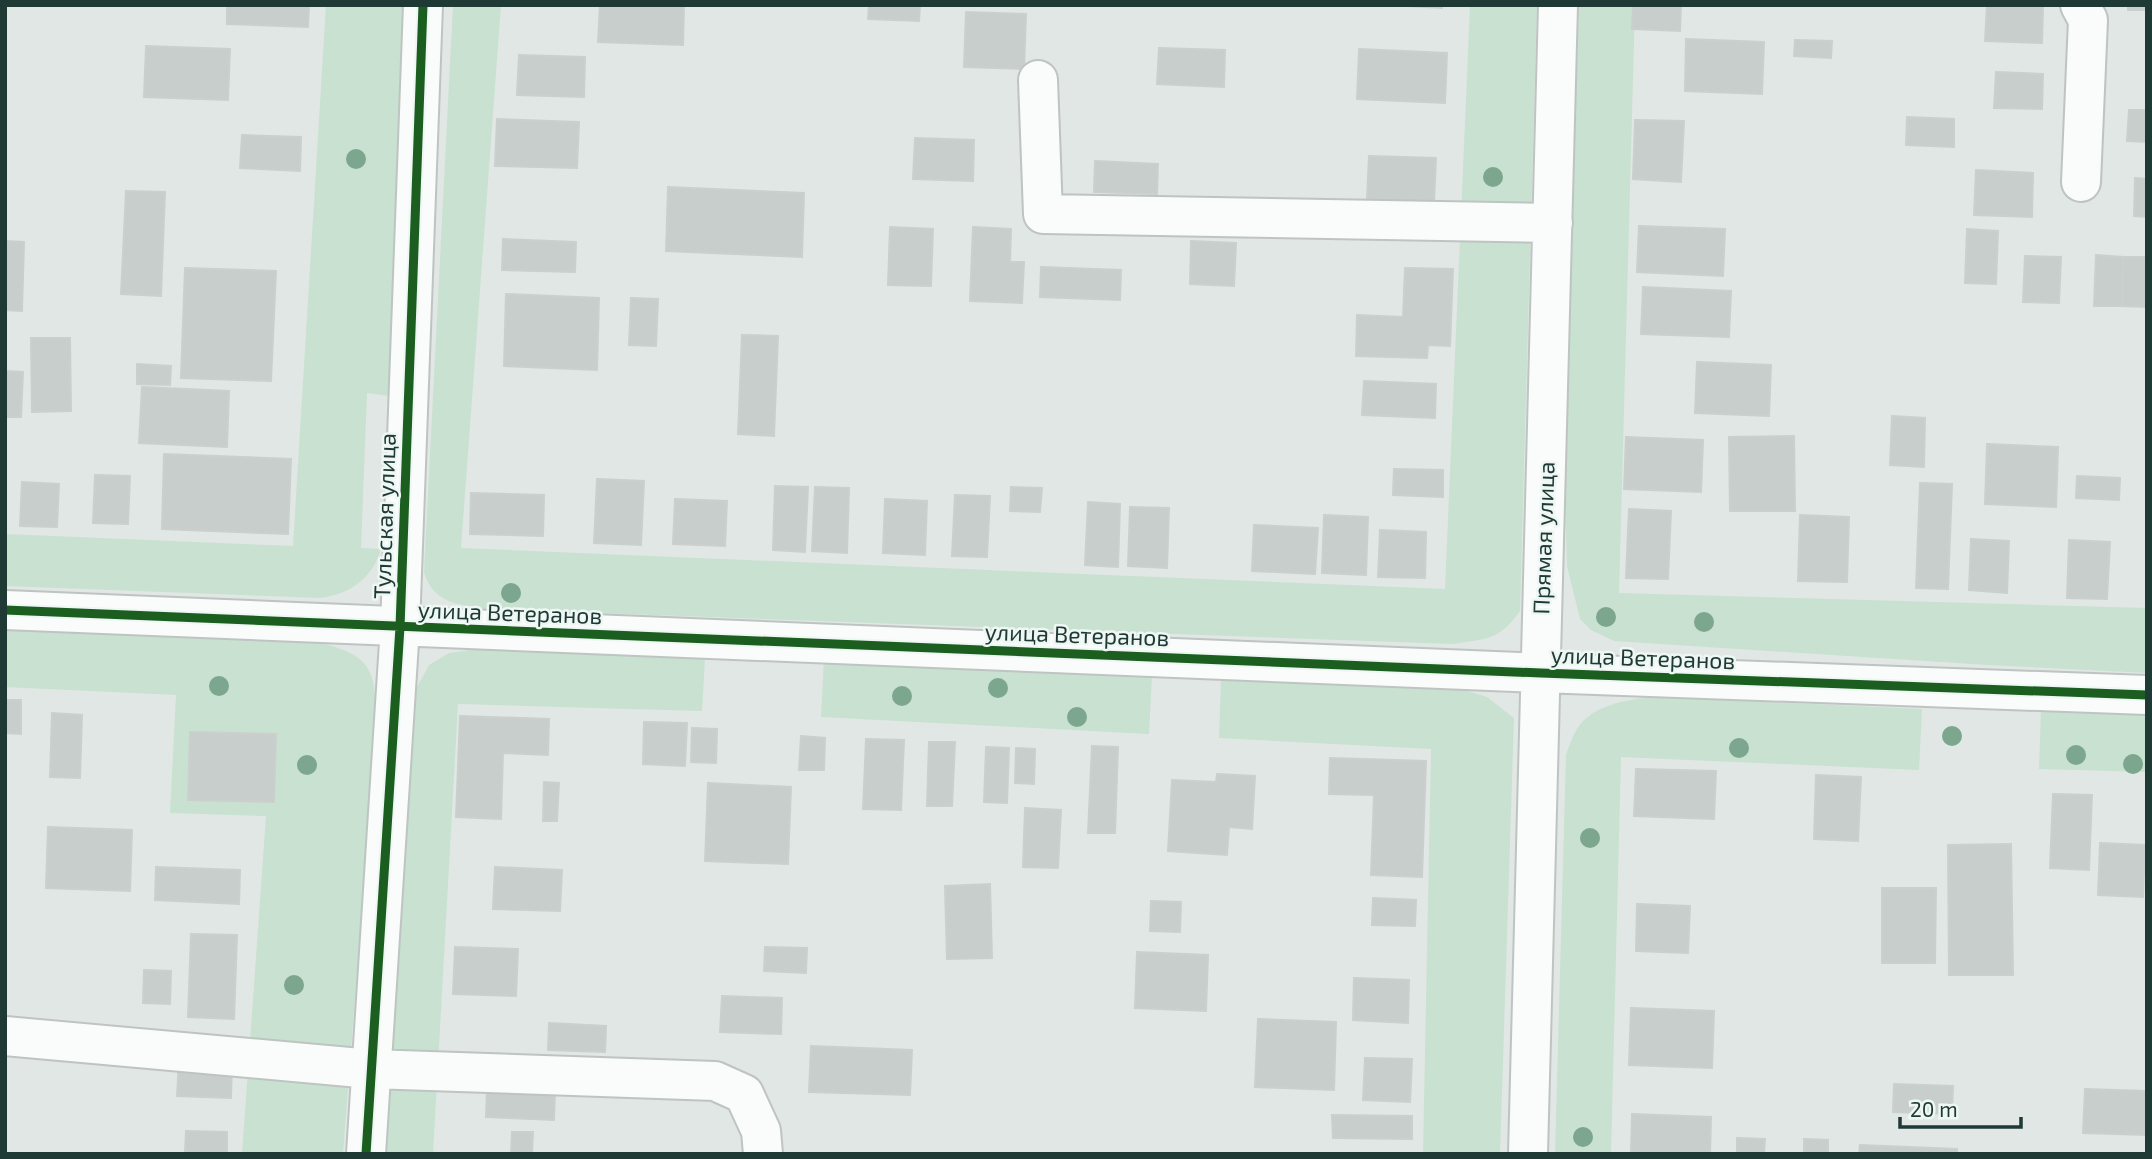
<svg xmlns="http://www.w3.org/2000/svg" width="2152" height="1159" font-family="'Exo 2',sans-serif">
  <rect width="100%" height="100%" fill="#e1e7e4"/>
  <!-- green -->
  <path fill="#c9e1d1" d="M326 5H408L389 396 367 393 361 548 381 549C372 579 350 594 320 598L5 586V534L293 546Z
    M453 5H501L461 548 1445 589 1470 5H1537L1520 611C1498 641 1489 638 1453 644L484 609C457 604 433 603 424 572Z
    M1579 5H1635L1619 593 2147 608V673L1988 665 1614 641 1591 630 1580 619 1567 566 1564 464Z
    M5 629 307 640C375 654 377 668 375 734L343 1154H242L266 816 170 813 176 695 5 687Z
    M485 648 705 658 702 711 458 704 433 1154H385L417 687 429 665 449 653Z
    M824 658 1152 675 1149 734 821 717Z
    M1221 679 1454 687 1487 697 1514 718 1500 1154H1423L1431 749 1219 738Z
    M1651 697 1922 709 1919 770 1621 757 1611 1154H1555L1566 755C1569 746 1572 737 1577 729 1592 705 1626 700 1651 697Z
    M2041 710 2147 714V772L2039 769Z"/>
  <!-- building -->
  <path fill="#c8cecc" stroke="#cad0cd" stroke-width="2" d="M227 5H309L308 27 227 24Z
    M600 5H684L683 45 598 42Z
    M869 5H920L919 21 868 19Z
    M1387 5H1442V8Z
    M1633 5H1681L1680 31 1632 29Z
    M1987 5 2043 7 2042 43 1985 41Z
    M2128 5H2147V10H2128Z
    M966 12 1026 14 1024 69 964 67Z
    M1686 39 1764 42 1762 94 1685 91Z
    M1795 40 1832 41 1831 58 1794 56Z
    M146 46 230 49 228 100 144 97Z
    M1159 48 1225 50 1224 87 1157 84Z
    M1359 49 1447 53 1445 103 1357 99Z
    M519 55 585 57 584 97 517 95Z
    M1996 72 2043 74 2042 109 1994 108Z
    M2129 110H2147V142L2127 141Z
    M1907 117 1954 119V147L1906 145Z
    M497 119 579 122 577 168 495 166Z
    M1635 120 1684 121 1681 182 1633 179Z
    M242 135 301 137 300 171 240 168Z
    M915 138 974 140 973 181 913 179Z
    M1369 156 1436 158 1434 202 1367 199Z
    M1095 161 1158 164 1157 194 1094 192Z
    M1976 170 2033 173 2032 217 1974 215Z
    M2135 178 2147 179V217L2134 216Z
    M668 187 804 193 802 257 666 251Z
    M126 191 165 192 161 296 121 294Z
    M1639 226 1725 229 1723 276 1637 272Z
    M890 227 933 229 931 286 888 285Z
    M973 227 1011 229 1010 262H1024L1022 303 970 301Z
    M1967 229 1998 231 1996 284 1965 283Z
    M503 239 576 242 575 272 502 270Z
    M5 241 24 242 22 311 5 310Z
    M1191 241 1236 243 1234 286 1190 284Z
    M2096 255 2123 257 2122 306H2094Z
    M2025 256 2061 257 2059 303 2023 302Z
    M2123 257H2147V307L2122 306Z
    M1041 267 1121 270 1120 300 1040 297Z
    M185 268 276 271 271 381 181 378Z
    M1405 268 1453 269 1450 346 1428 345 1427 358 1356 356 1357 315 1403 317Z
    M1643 287 1731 291 1729 337 1641 334Z
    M506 294 599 298 597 370 504 366Z
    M631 298 658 299 656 346 629 345Z
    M742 335 778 336 774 436 738 434Z
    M31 338H70L71 411 32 412Z
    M1697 362 1771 365 1769 416 1695 413Z
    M137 364 171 366 170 385 137 384Z
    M5 371 23 372 21 417H5Z
    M1364 381 1436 384 1435 418 1362 415Z
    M142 387 229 391 227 447 139 443Z
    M1892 416 1925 418 1924 467 1890 465Z
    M1794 436 1795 511H1730L1729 437Z
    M1626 437 1703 440 1701 492 1624 489Z
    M1987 444 2058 447 2056 507 1985 504Z
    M164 454 291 459 288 534 162 529Z
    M1394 469 1443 470V497L1393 495Z
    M95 475 130 476 128 524 93 523Z
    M2077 476 2120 478 2119 500 2076 498Z
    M597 479 644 481 641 545 594 543Z
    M22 482 59 484 57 527 20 526Z
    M1920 483 1952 484 1948 589 1916 588Z
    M775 486 808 487 805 552 773 550Z
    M815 487 849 488 847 553 812 551Z
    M1011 487 1042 488 1040 512 1010 511Z
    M471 493 544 495 543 536 470 534Z
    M955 495 990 496 987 557 952 556Z
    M675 499 727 501 725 546 673 544Z
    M885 499 927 501 925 555 883 553Z
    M1088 502 1120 504 1118 567 1085 565Z
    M1130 507 1169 508 1167 568 1128 566Z
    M1629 509 1671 511 1668 579 1626 578Z
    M1324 515 1368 517 1366 575 1322 573Z
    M1800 515 1849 517 1847 582 1798 581Z
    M1254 525 1318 528 1315 574 1252 571Z
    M1380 530 1426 532 1425 578 1378 577Z
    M1971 539 2009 541 2007 593 1969 590Z
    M2069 540 2110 542 2107 599 2067 598Z
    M5 700H21V734L5 733Z
    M52 713 82 715 80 778 50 777Z
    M460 716 549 719 548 755 503 753 501 819 456 817Z
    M644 722 687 723 685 766 643 764Z
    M692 728 717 729 716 763 691 762Z
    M190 732 276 734 274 802 188 800Z
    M801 736 825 738 824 770H799Z
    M866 739 904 740 901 810 863 809Z
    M929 742H955L952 806H927Z
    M1092 746 1118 747 1115 833H1088Z
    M986 747 1009 748 1007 803 984 802Z
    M1016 748 1035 749 1034 784 1015 783Z
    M1330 758 1426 761 1422 877 1371 875 1374 795 1329 794Z
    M1636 769 1716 771 1714 819 1634 816Z
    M1217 774 1255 776 1252 829 1229 827 1227 855 1168 851 1172 780 1216 782Z
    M1816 775 1861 777 1858 841 1814 839Z
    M544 782 559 783 557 821H543Z
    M708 783 791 787 788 864 705 861Z
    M2053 794 2092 795 2089 870 2050 868Z
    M1025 808 1061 810 1058 868 1023 867Z
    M48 827 132 830 130 891 46 888Z
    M2100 843 2145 845 2143 897 2098 895Z
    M2011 844 2013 975H1949L1948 845Z
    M156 867 240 870 239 904 155 900Z
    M495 867 562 870 560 911 493 909Z
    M990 884 992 958 947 959 945 886Z
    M1882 888H1936L1935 963H1882Z
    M1373 898 1416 900 1415 926 1372 925Z
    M1151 901 1181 902 1180 932 1150 931Z
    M1637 904 1690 906 1688 953 1636 951Z
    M191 934 237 935 234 1019 188 1017Z
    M455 947 518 949 516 996 453 994Z
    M765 947 807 948 806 973 764 971Z
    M1137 952 1208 955 1206 1011 1135 1008Z
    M144 970 171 971 170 1004 143 1003Z
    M1354 978 1409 980 1408 1023 1353 1020Z
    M722 996 782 998 781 1034 720 1032Z
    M1631 1008 1714 1011 1712 1068 1629 1065Z
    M1258 1019 1336 1022 1334 1090 1255 1087Z
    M549 1023 606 1026 605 1052 548 1050Z
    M811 1046 912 1050 910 1095 809 1092Z
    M1365 1058 1412 1059 1410 1102 1363 1100Z
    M179 1059 232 1061 231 1098 177 1096Z
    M1894 1084 1953 1086 1952 1114 1893 1112Z
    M487 1087 555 1090 554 1120 486 1117Z
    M2085 1089 2147 1091V1135L2083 1133Z
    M1632 1114 1711 1117 1710 1154H1631Z
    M1332 1115 1412 1116V1139L1333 1138Z
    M186 1131 227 1132V1154L185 1152Z
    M512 1132H533L532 1154H511Z
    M1737 1138 1765 1139 1764 1154H1737Z
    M1804 1139 1828 1140V1154H1804Z
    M1860 1145 1957 1149V1154H1859Z"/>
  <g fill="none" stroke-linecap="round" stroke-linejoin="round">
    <!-- minor casing -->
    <g stroke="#bec4c1" stroke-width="42">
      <path id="minor" d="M2080 5 2088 20 2081 182
        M1038 80 1043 214 1553 223
        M5 610 1541 673 2147 695
        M5 1036 371 1069 715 1081 744 1094 761 1131 763 1154
        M366 1154 400 627 423 5
        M1528 1154 1558 5"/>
    </g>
    <!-- minor -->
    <use href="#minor" stroke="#fafbfb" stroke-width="38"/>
    <!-- cycleway casing -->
    <g stroke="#eef7f3" stroke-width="13">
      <path id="cycleway" d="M5 610 1541 673 2147 695
        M366 1154 400 627 423 5"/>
    </g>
    <!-- cycleway -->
    <use href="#cycleway" stroke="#1b5e20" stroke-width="9"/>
  </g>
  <!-- trees -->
  <g fill="#7ca78e">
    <circle cx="356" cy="159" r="10"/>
    <circle cx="1493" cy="177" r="10"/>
    <circle cx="511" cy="593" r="10"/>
    <circle cx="1606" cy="617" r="10"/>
    <circle cx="1704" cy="622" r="10"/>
    <circle cx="219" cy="686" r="10"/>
    <circle cx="998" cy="688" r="10"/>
    <circle cx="902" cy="696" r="10"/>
    <circle cx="1077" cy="717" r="10"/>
    <circle cx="1952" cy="736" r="10"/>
    <circle cx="1739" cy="748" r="10"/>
    <circle cx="2076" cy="755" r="10"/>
    <circle cx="2133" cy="764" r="10"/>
    <circle cx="307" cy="765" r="10"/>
    <circle cx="1590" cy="838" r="10"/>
    <circle cx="294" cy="985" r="10"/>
    <circle cx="1583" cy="1137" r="10"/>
  </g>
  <g text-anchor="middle" stroke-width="5" stroke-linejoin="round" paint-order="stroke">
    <!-- street labels -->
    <g font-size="23" fill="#1f3a34" stroke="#eef7f3">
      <text transform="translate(385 516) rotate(-88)" y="8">Тульская улица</text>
      <text transform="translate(1544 538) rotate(-88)" y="8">Прямая улица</text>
      <text transform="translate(510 613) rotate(2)" y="8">улица Ветеранов</text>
      <text transform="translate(1077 635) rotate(2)" y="8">улица Ветеранов</text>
      <text transform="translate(1643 658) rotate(2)" y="8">улица Ветеранов</text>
    </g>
  </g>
  <!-- border -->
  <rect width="2152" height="1159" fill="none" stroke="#1f3a34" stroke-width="14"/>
  <!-- scale -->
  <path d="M1900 1117v10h121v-10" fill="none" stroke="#1f3a34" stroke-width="3.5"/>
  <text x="1910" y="1117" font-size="21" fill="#1f3a34" stroke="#eef7f3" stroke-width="5" paint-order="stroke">20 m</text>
</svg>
